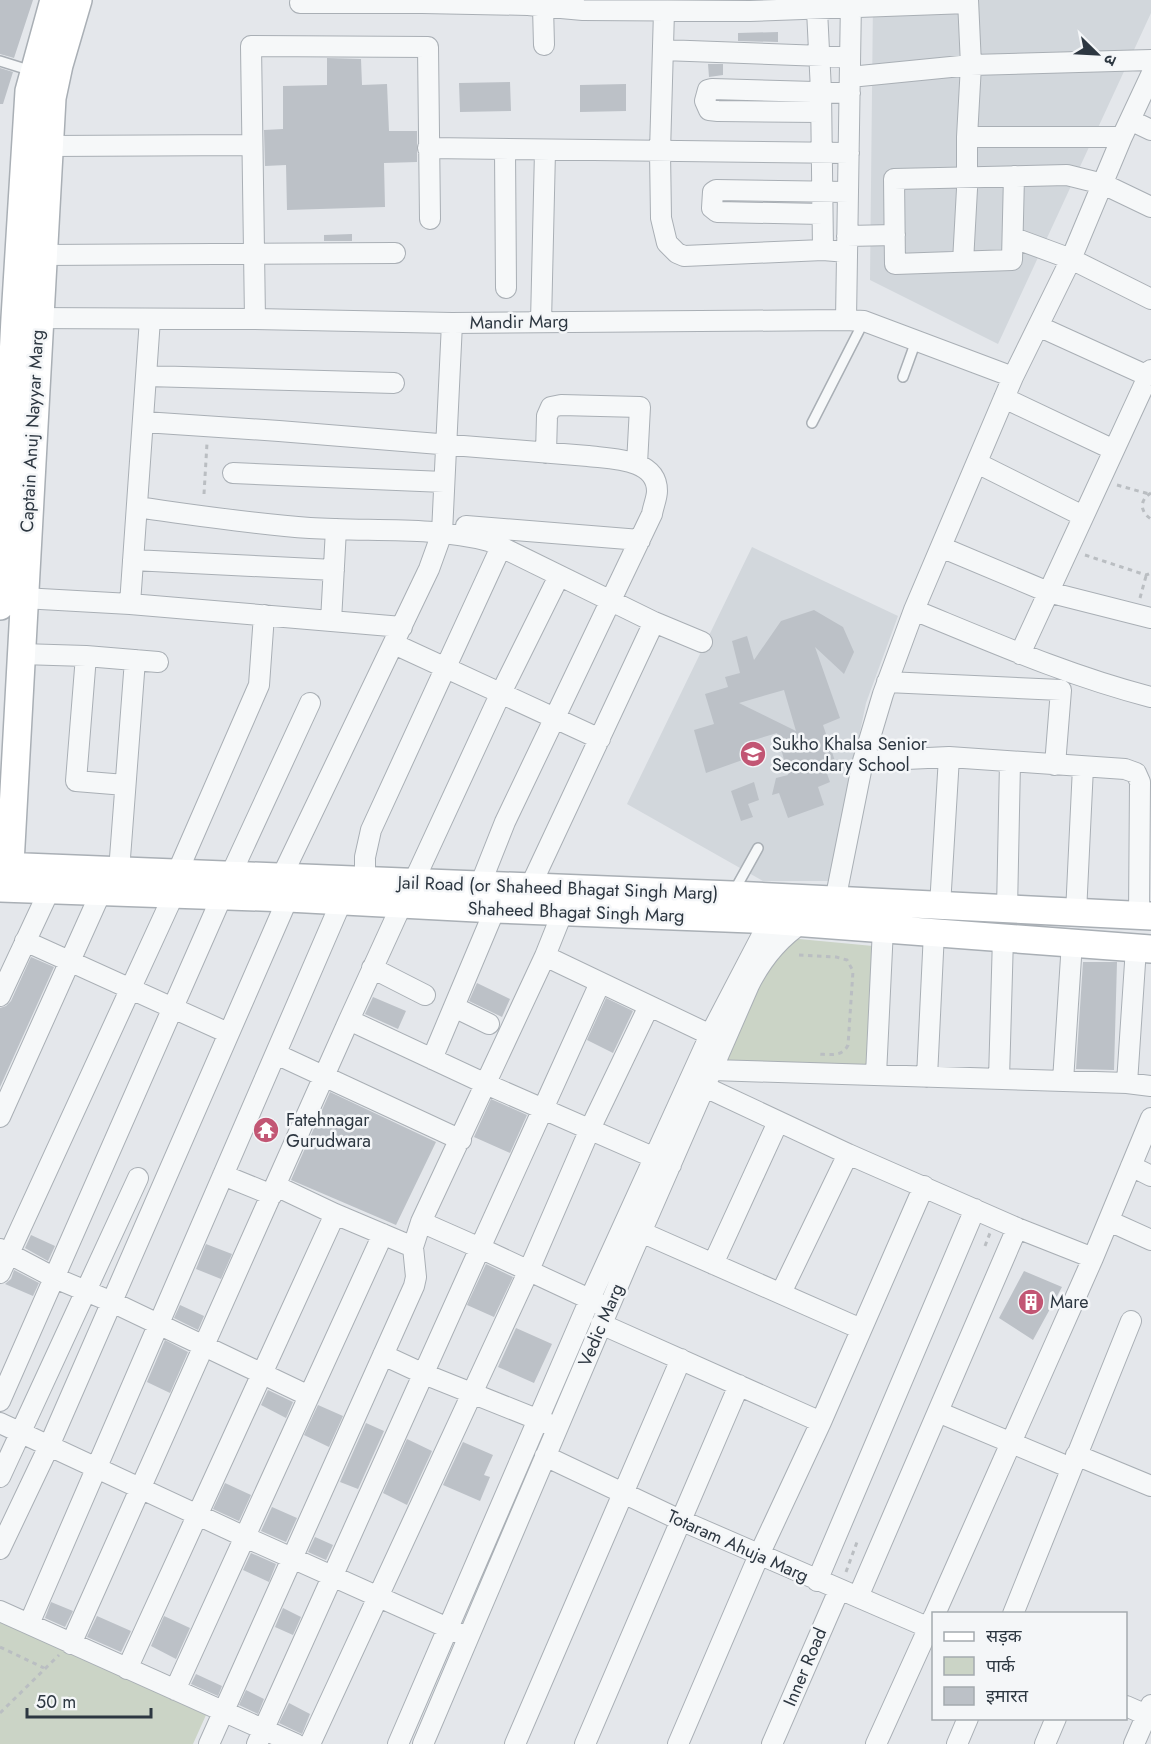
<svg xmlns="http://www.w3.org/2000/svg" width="1151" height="1744" font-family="Jost,'Noto Sans Devanagari',sans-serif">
  <rect width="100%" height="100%" fill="#e4e7eb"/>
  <!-- built -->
  <path fill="#d2d7dc" d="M873 0H1151V13L998 344 870 280Z
    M752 547 898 616 866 703 829 881H763L627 804Z"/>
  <!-- green -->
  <path fill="#cbd4c6" d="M778 937 873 946 867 1064 711 1066Z
    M0 1620 206 1715 193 1744H0Z"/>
  <!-- building -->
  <path fill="#bcc1c7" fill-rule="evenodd" d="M0 0H33L14 58 0 54Z
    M778 32V42L738 41V33Z
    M327 58 361 59 362 85 387 84 389 131H417V162L384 163 385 207 287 210 286 165 265 166 264 130 283 129V86L327 85Z
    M708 64H723V75L709 77Z
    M0 68 13 72 3 104H0Z
    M510 82 511 111 460 112 459 83Z
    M626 84V111L580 112V85Z
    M352 234V241H324V235Z
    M814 610 843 627 854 652 844 674 815 647 840 718 823 725 836 764 825 768 830 782 818 787 824 805 788 818 779 793 772 795 776 778 788 775 777 733 744 743 748 758 706 773 694 730 714 724 705 694 728 687 725 677 740 673 732 641 747 636 754 660 781 621ZM784 690 796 731 739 703Z
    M754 782 759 800 748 804 753 817 741 821 731 791Z
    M31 957 54 967 0 1087V1008L6 1006 11 1001Z
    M1083 962H1117L1114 1070 1076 1069Z
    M477 983 510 999 502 1017 469 1001Z
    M373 997 406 1011 398 1029 365 1014Z
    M606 998 633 1011 613 1053 587 1040Z
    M330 1092 436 1142 396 1225 291 1180Z
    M491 1099 527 1115 510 1153 474 1137Z
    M31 1235 55 1246 48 1261 25 1248Z
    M206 1244 232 1254 221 1279 196 1269Z
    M486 1264 513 1277 494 1317 467 1305Z
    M14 1270 39 1283 33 1296 5 1284 11 1279Z
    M1024 1271 1062 1287 1033 1340 999 1318Z
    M180 1305 204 1316 198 1330 174 1318Z
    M516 1328 552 1344 534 1383 498 1367Z
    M165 1340 188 1352 170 1393 147 1382Z
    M268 1390 293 1402 286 1418 261 1405Z
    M318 1405 343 1416 329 1447 304 1435Z
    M366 1423 384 1431 358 1489 340 1482Z
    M407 1439 432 1451 407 1505 383 1493Z
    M463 1442 493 1455 484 1475 490 1477 480 1501 443 1485Z
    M225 1483 251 1495 239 1521 213 1509Z
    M272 1507 297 1518 286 1542 261 1531Z
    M315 1537 333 1545 326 1560 308 1552Z
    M251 1553 276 1564 269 1582 243 1570Z
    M51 1602 73 1611 65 1627 45 1618Z
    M283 1608 301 1617 293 1635 275 1627Z
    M97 1616 131 1631 121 1652 87 1637Z
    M164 1616 190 1628 176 1659 151 1646Z
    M196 1674 222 1686 218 1696 191 1684Z
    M246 1690 264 1699 258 1714 239 1705Z
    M289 1703 310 1714 302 1734 279 1723Z"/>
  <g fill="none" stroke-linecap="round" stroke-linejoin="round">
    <!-- lane casing -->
    <g stroke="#a9afb5" stroke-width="12">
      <path id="lane" d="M0 61 32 71
        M903 377 916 341
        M812 423 864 321
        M733 893 758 848"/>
    </g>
    <!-- street casing -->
    <g stroke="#a9afb5" stroke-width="22">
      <path id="street" d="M300 3H422L528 5 583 10 750 11 968 3
        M543 7 544 45
        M817 10 821 91 823 250
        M664 11 660 152 661 218 667 243 677 253 684 256 823 250 847 252
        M663 50 850 57
        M850 77 971 65 1151 60
        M820 112 718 111 709 110 705 101 708 90 712 89 850 93
        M1130 120 1151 130
        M967 137H1122
        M49 146 252 145
        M428 148 849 153
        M505 150 506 288
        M1014 176 1012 260 895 264 894 179 1067 175 1103 184 1151 207
        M822 214 717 212 712 208 713 192 716 190 848 192
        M847 236 895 235
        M1014 238 1071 259 1151 299
        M42 255 395 253
        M963 262 967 189V137L971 65 968 0
        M27 318 255 319 452 323 846 320 864 321 1013 377
        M255 319 251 46 428 47 430 219
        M846 320 851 0
        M541 322 545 151
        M1038 326 1148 376
        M147 376 394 383
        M1004 398 1114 450
        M144 422 279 431 588 456C610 459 657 458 657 491 657 498 653 507 652 514L505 822 480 885
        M546 453 547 416 551 407 561 405 640 407 637 464
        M977 463 1083 516
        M233 473 444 482
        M137 507C194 515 252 524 310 528 370 532 431 526 489 541L654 622 702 642
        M466 526 640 540
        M941 547 1048 592 1151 618
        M133 560 334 570
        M23 598 130 604 402 627
        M130 604 150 319
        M914 610C992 642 1069 676 1151 697
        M331 621 336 529
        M394 644 600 739
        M21 654 86 656 158 662
        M1020 654 1151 370
        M86 656 76 781 125 785
        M887 682 1061 690 1055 765
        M863 761 949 757 1125 769 1136 773 1140 782 1139 916
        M119 871 135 660
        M177 873 259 685 264 615
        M231 874 310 703
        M282 876 429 569 442 533 452 323
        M365 880V857L371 830 501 547
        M413 883 498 699 559 576
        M530 887 654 622
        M835 901 863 761 883 694 914 610 1013 377 1071 259 1122 137 1151 75
        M940 906 949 757
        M1007 910 1010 762
        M1076 913 1083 767
        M25 941 228 1033
        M545 956 721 1040
        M372 968 425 995
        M0 996 49 891
        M454 1007 489 1024
        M349 1020 402 904
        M276 1054 461 1140
        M432 1059 495 909
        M701 1068 712 1070 1127 1083 1151 1086
        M876 1075 883 928
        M927 1077 934 932
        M999 1079 1003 937
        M1063 1081 1072 942
        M1127 1083 1136 948
        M705 1087 848 1154 1017 1228 1093 1258
        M0 1117 101 892
        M1131 1166 1151 1176
        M223 1175 272 1195
        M276 1186 335 1214 413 1247
        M1109 1221 1151 1240
        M421 1222 480 1248 600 983
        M641 1232 861 1329
        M0 1249 55 1278 112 1302 309 1396
        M713 1264 778 1122
        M0 1273 174 894
        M781 1293 848 1154
        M601 1324 821 1422
        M383 1355 424 1374 549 1424
        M0 1401 222 896
        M938 1412 1071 1468
        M0 1423 245 1537 459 1633
        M1076 1455 1151 1486
        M545 1456 680 1520 934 1630
        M0 1477 138 1178
        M0 1549 49 1446 288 898
        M817 1581 975 1209
        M858 1597 1017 1228
        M0 1611 296 1744
        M935 1614 1093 1258 1151 1118
        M1013 1614 1131 1321
        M29 1624 342 900
        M71 1644 349 1020 486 1084 671 1165
        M127 1669 335 1214
        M175 1690 383 1234
        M1126 1706 1151 1717
        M209 1744 414 1286 416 1277 413 1247 421 1222 545 956 563 911
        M257 1744 480 1248 600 1304
        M310 1744 529 1270 590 1129 649 1006
        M398 1744 590 1299 710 1035 770 920
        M423 1744 629 1260 749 985C762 959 778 939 802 923
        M515 1744 681 1359
        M585 1744 739 1385
        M678 1744 759 1555 821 1422 924 1186
        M772 1744 839 1590
        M876 1744 934 1616
        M957 1744 968 1718
        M1045 1744 1056 1718
        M1134 1744 1151 1705"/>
    </g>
    <!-- secondary casing -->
    <g stroke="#a9afb5" stroke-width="30">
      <path id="secondary" d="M0 606 15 318 29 91 54 0
        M0 866 732 895 1151 916
        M9 882 52 98 59 65 78 0
        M0 888 288 898 495 909 751 919 1151 949"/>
    </g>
    <!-- path -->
    <path stroke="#babec2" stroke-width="3" stroke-dasharray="4.5 4.5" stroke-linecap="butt" d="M1117 485 1149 494
      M1151 493C1139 500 1140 512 1151 519
      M204 494 207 443
      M1085 555 1146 575 1151 573
      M1140 598 1146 576
      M799 955 836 957 847 960 853 971 848 1045C842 1058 828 1054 816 1054
      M985 1246 990 1233
      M846 1572 857 1542
      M0 1647 44 1668
      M0 1713 59 1655"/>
    <!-- lane -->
    <use href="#lane" stroke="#f6f8f9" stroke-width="9"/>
    <!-- street -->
    <use href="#street" stroke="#f6f8f9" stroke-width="20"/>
    <!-- secondary -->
    <use href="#secondary" stroke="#fff" stroke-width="27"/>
  </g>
  <!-- icons -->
  <defs>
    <g id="school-disc" transform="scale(1.35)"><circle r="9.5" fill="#c25674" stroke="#f4f6f8"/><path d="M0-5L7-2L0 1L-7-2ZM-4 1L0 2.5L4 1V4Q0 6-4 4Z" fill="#fff"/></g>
    <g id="temple-disc" transform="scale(1.35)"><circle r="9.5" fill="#c25674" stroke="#f4f6f8"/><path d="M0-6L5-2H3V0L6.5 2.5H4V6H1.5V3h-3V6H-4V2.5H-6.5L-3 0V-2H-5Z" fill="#fff"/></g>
    <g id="building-disc" transform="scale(1.35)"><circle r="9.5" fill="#c25674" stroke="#f4f6f8"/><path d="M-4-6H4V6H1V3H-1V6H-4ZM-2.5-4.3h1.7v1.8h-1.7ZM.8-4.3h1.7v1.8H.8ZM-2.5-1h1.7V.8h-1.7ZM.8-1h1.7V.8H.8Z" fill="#fff"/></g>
  </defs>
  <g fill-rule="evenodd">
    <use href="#school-disc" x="753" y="754"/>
    <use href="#temple-disc" x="266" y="1130"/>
    <use href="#building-disc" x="1031" y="1302"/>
  </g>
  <g text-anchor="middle" stroke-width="5" stroke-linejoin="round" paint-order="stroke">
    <!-- street labels -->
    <g font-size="18" fill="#2d3741" stroke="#f4f6f8">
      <text transform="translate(519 322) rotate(-1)" y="6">Mandir Marg</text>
      <text transform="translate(32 431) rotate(-87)" y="6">Captain Anuj Nayyar Marg</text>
      <text transform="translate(558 888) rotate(2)" y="6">Jail Road (or Shaheed Bhagat Singh Marg)</text>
      <text transform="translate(576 912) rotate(2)" y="6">Shaheed Bhagat Singh Marg</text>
      <text transform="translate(601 1325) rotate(-67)" y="6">Vedic Marg</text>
      <text transform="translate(738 1546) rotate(24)" y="6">Totaram Ahuja Marg</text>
      <text transform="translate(805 1667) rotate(-67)" y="6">Inner Road</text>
    </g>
    <!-- poi labels -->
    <g font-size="18" fill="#2d3741" stroke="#f4f6f8" text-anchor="start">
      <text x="772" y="750">Sukho Khalsa Senior<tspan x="772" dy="21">Secondary School</tspan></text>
      <text x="286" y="1126">Fatehnagar<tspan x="286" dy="21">Gurudwara</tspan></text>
      <text x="1050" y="1308">Mare</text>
    </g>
  </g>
  <!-- legend -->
  <rect x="932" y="1612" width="195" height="108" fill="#f4f6f8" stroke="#a4aaaf" stroke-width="1.5"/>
  <rect x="944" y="1632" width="30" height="9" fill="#ffffff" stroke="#a4aaaf" stroke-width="1.5"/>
  <text x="986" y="1642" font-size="18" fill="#2d3741">सड़क</text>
  <rect x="944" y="1657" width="30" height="18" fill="#cbd4c6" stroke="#a4aaaf" stroke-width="1.5"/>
  <text x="986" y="1672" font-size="18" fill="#2d3741">पार्क</text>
  <rect x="944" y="1687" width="30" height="18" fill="#bcc1c7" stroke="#a4aaaf" stroke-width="1.5"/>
  <text x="986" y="1702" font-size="18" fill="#2d3741">इमारत</text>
  <!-- north arrow -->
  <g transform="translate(1097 54) rotate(114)" stroke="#f4f6f8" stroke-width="4.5" paint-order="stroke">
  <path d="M0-4.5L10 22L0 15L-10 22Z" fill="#2d3741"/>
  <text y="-9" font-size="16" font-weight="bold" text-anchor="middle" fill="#2d3741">उ</text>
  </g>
  <!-- scale -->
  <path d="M27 1708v9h124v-9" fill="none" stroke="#2d3741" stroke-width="3"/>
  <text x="36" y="1708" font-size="18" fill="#2d3741" stroke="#f4f6f8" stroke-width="4.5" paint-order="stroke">50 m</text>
</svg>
